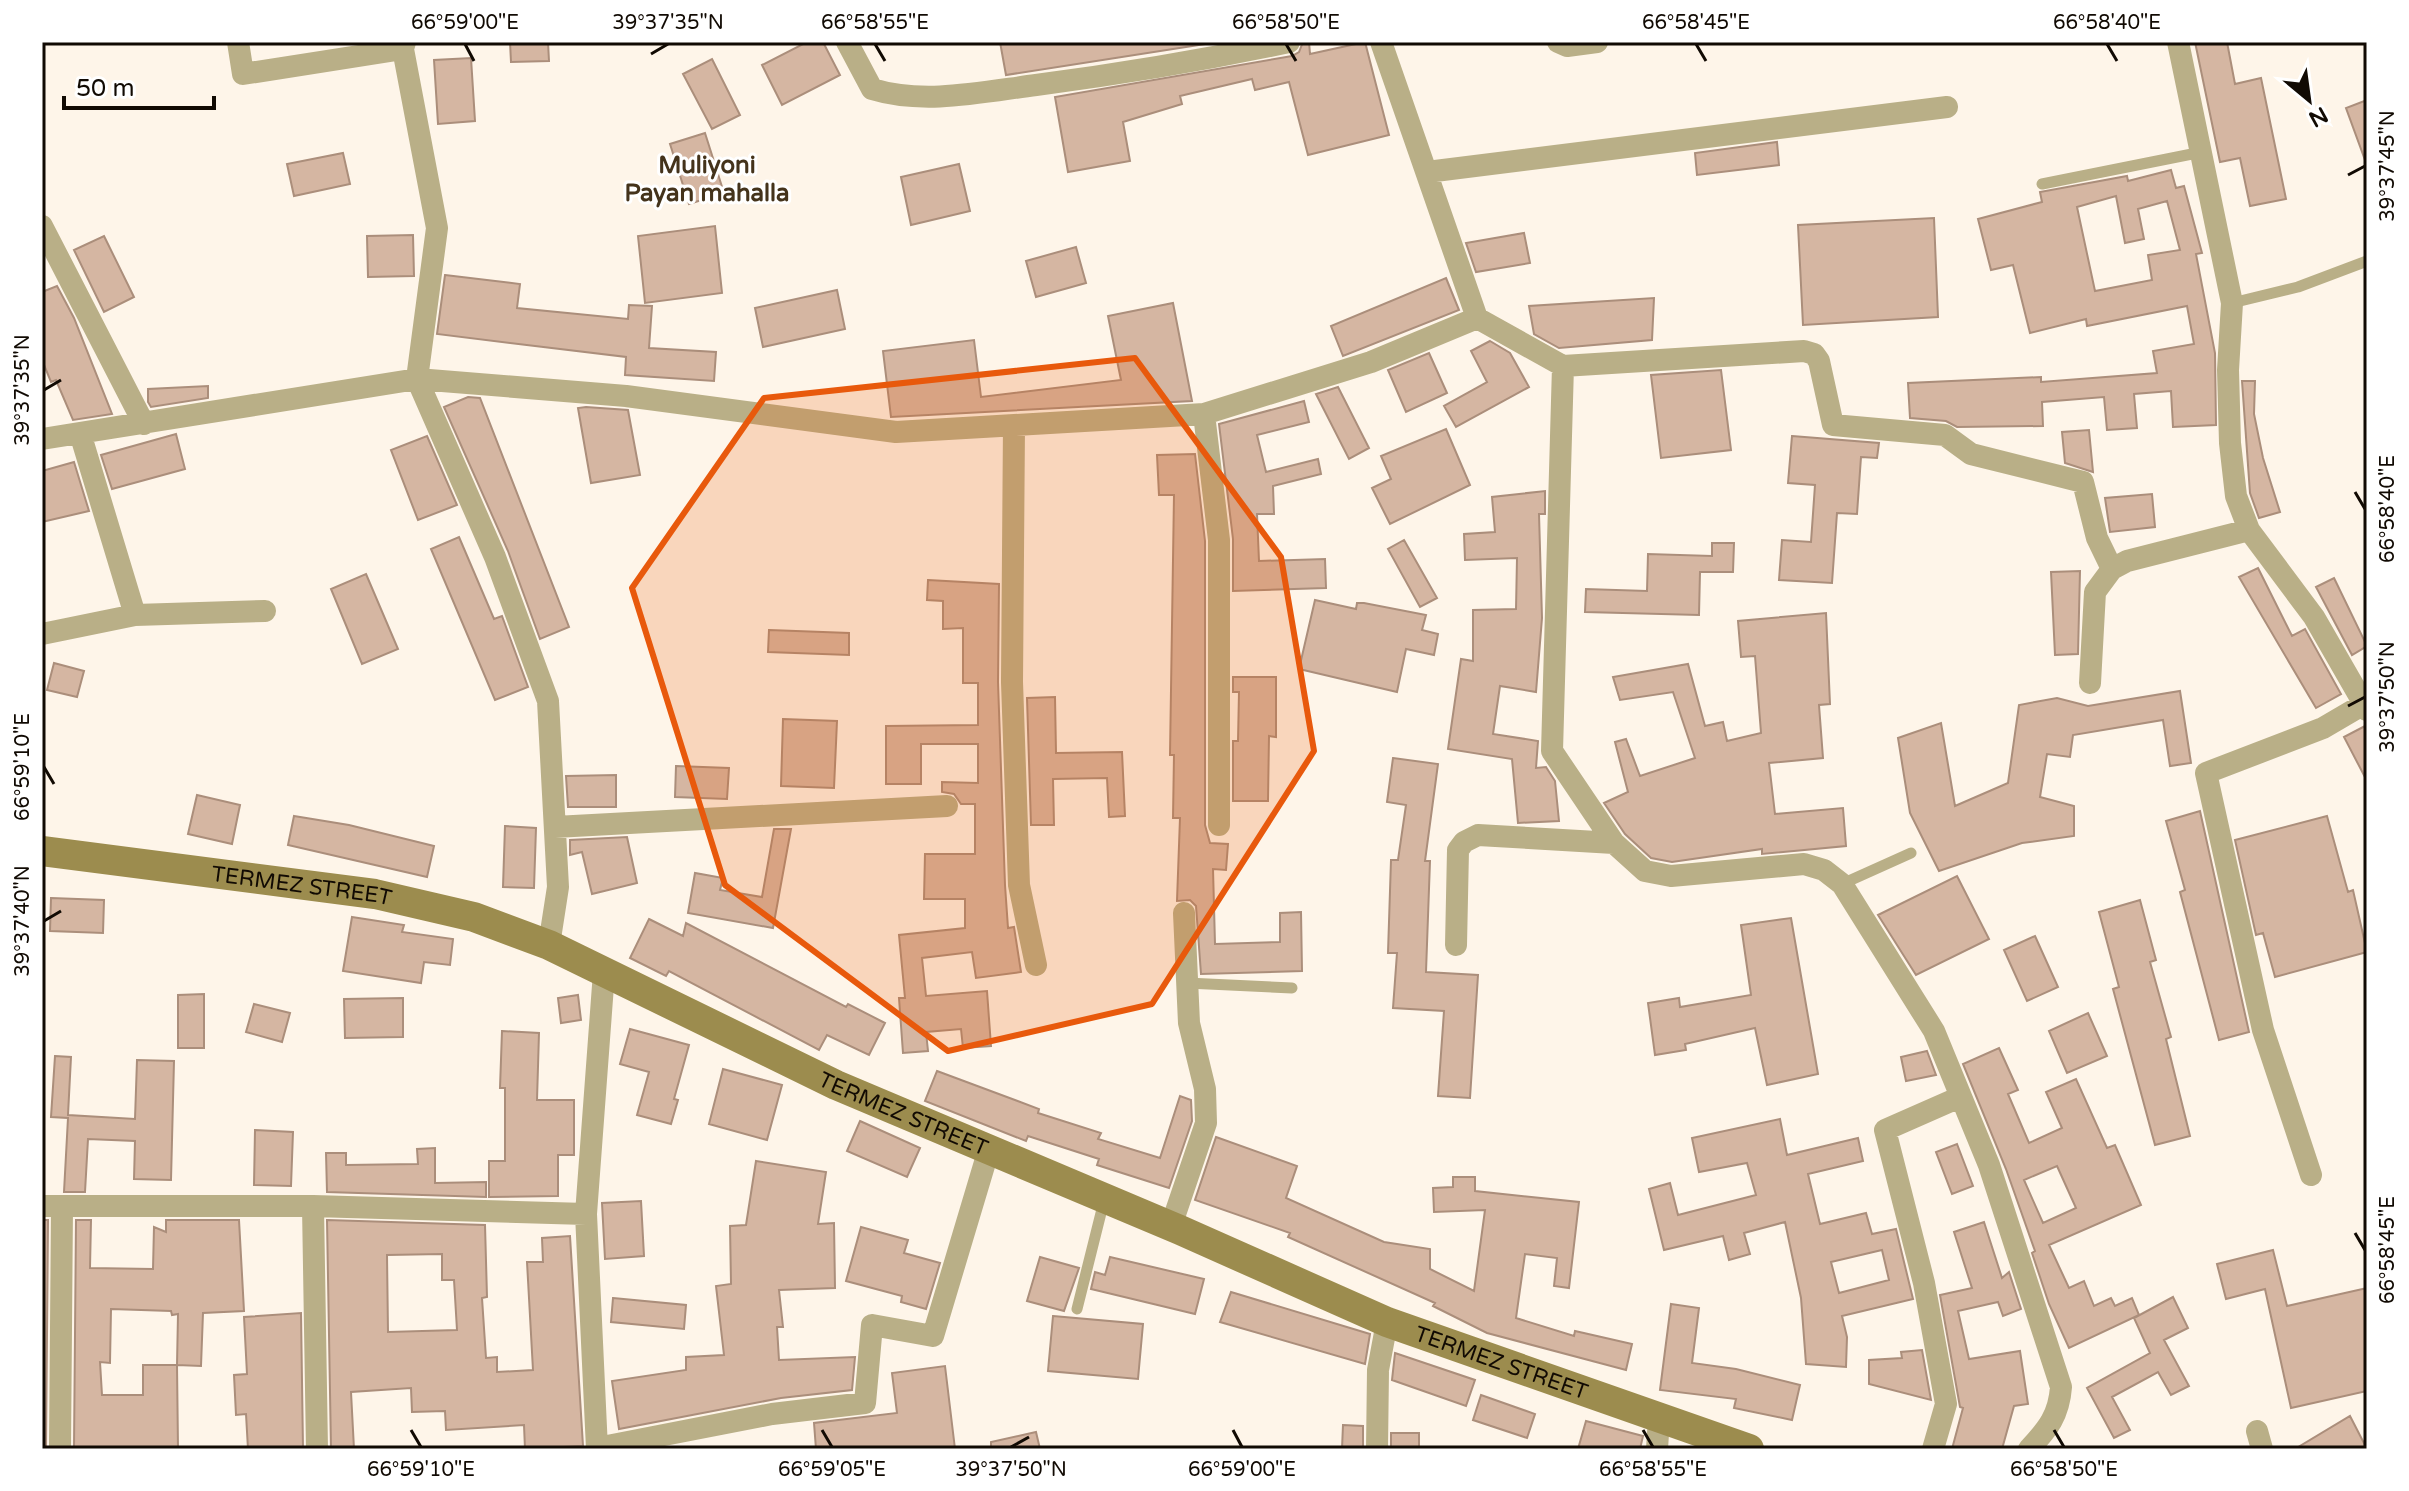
<svg xmlns="http://www.w3.org/2000/svg" width="2409" height="1491" font-family="'Varela Round',sans-serif">
  <rect width="100%" height="100%" fill="#fef5e9"/>
  <!-- building -->
  <path fill="#d5b6a2" stroke="#ab8e7b" stroke-width="2" fill-rule="evenodd" d="M510 42H548L549 61 511 62Z
    M807 42H823L840 75 782 105 762 65Z
    M1000 42H1218L1006 75Z
    M1303 42H1309L1310 54 1365 42 1389 135 1308 155 1289 82 1255 90 1252 79 1180 96 1182 104 1123 122 1130 161 1068 172 1055 97 1292 56 1299 52Z
    M2195 42H2227L2235 84 2261 78 2286 199 2250 206 2240 158 2220 162Z
    M471 58 475 121 438 124 434 60Z
    M712 59 740 115 712 129 683 74Z
    M2367 100V160H2365L2346 108Z
    M705 133 724 193 689 204 670 144Z
    M1777 142 1779 165 1697 175 1695 153Z
    M343 153 350 184 294 196 287 164Z
    M959 164 970 211 911 225 901 177Z
    M2171 170 2176 188 2184 186 2202 253 2196 254 2215 353 2216 425 2173 427 2171 391 2134 394 2137 428 2107 430 2104 397 2042 402 2043 426 1957 427 1946 421 1910 418 1908 383 2041 377V382L2157 373 2153 351 2194 344 2187 306 2087 326 2086 319 2030 333 2013 265 1991 270 1978 219 2042 202 2040 192 2127 176 2128 181ZM2116 196 2125 243 2144 239 2138 209 2167 201 2180 250 2148 255 2152 280 2095 291 2077 207Z
    M1934 218 1938 317 1803 325 1798 225Z
    M715 226 722 293 645 303 638 236Z
    M1524 233 1530 263 1476 272 1466 243Z
    M413 235 414 276 368 277 367 236Z
    M104 236 134 297 104 312 74 250Z
    M1076 247 1086 283 1036 297 1026 261Z
    M445 275 520 284 517 308 628 319 629 305 652 306 649 348 716 352 714 381 625 375 626 357 437 334Z
    M1446 278 1459 310 1343 356 1331 326Z
    M57 286 74 318 112 414 73 420 56 380 51 382 42 360V292Z
    M837 290 845 329 763 347 755 308Z
    M1654 298 1652 340 1559 348 1534 334 1529 306Z
    M1173 303 1192 401 891 417 883 351 974 340 981 397 1121 380 1108 316Z
    M1490 341 1510 353 1529 387 1456 427 1444 406 1487 382 1471 351Z
    M1429 353 1447 393 1406 412 1388 370Z
    M1721 370 1731 450 1661 458 1651 375Z
    M2242 381H2255L2254 414 2263 458 2280 512 2259 518 2250 493Z
    M208 386V398L151 407 148 402V389Z
    M1338 387 1369 448 1349 459 1316 394Z
    M468 397 480 398 569 627 540 639 508 551 444 407Z
    M1304 401 1309 422 1257 435 1266 472 1318 459 1321 474 1273 486 1274 514H1257L1259 561 1325 559 1326 588 1233 591V539L1219 424Z
    M586 407 628 410 640 475 591 483 578 408Z
    M1446 429 1470 485 1390 524 1372 488 1391 479 1381 456Z
    M2089 430 2093 472 2065 463 2062 432Z
    M176 434 185 469 112 489 101 455Z
    M427 436 457 505 418 520 391 450Z
    M1792 436 1879 443 1877 458 1861 457 1857 514 1837 513 1832 583 1779 580 1782 540 1811 542 1815 485 1788 483Z
    M1195 454 1205 541V825L1210 843 1228 844 1226 870 1213 869 1215 944 1280 942V913L1301 912 1302 971 1201 974 1196 906 1190 900 1177 901 1180 818H1173L1174 755H1170L1174 495H1159L1157 455Z
    M74 462 89 511 42 522V471Z
    M1545 491V514H1539L1542 618 1536 692 1500 686 1493 734 1538 741 1536 768 1546 767 1555 781 1559 821 1518 823 1512 759 1448 749 1461 659 1473 661V610L1516 609 1517 558 1465 560 1464 534 1495 532 1492 497Z
    M2152 494 2155 527 2110 532 2105 498Z
    M459 537 494 619 502 616 528 687 495 700 431 549Z
    M1404 540 1437 598 1420 607 1388 549Z
    M1712 543H1734L1733 572H1700L1699 615 1585 612 1586 589 1647 591 1648 554 1712 556Z
    M2258 568 2292 636 2305 629 2341 694 2316 708 2239 577Z
    M2080 571 2078 654 2055 655 2051 572Z
    M366 574 398 649 362 664 331 589Z
    M2334 578 2367 646 2352 655 2316 587Z
    M928 580 999 584 998 682 1005 885 1008 928 1014 927 1021 972 976 978 972 952 922 958 926 996 987 991 991 1046 963 1048 961 1029 926 1032 928 1051 903 1053 899 998H905L899 935 965 928V899H924L925 854H975V804H961L954 794 942 792V782L978 783V744H921V784H886V726L978 725V683H963V628L943 629V601L927 600Z
    M1315 600 1356 609 1357 603H1364L1426 615 1422 630 1438 634 1434 655 1406 649 1397 692 1299 669Z
    M1826 613 1830 704 1819 705 1823 758 1769 763 1775 814 1843 808 1846 846 1762 854V849L1672 862 1651 858 1625 834 1604 803 1628 792 1615 742 1626 739 1640 776 1695 758 1673 692 1620 700 1613 677 1688 664 1705 726 1723 722 1727 741 1761 733 1755 656 1741 657 1738 621Z
    M769 630 849 633V655L768 652Z
    M54 663 84 671 77 697 47 690Z
    M1233 677H1276V737L1269 736 1268 801H1233V741H1238L1239 692H1233Z
    M2180 691 2191 763 2170 766 2163 720 2073 735 2070 757 2047 754 2040 797 2074 806V836L2022 843 1939 871 1910 813 1898 738 1941 723 1955 806 2008 783 2019 705 2057 698 2088 706Z
    M1055 697 1056 753 1122 752 1125 816 1109 817 1107 778 1053 779 1054 825H1031L1027 698Z
    M783 719 837 721 834 788 781 786Z
    M2367 725V781L2344 737Z
    M1393 758 1438 764 1425 861H1430L1426 972 1478 975 1470 1098 1438 1096 1444 1011 1393 1008 1397 953H1388L1391 860H1398L1406 805 1387 802Z
    M676 766 729 768 727 799 675 797Z
    M616 775V807H568L566 776Z
    M197 795 240 805 232 844 188 834Z
    M2200 811 2249 1032 2219 1040 2180 892 2185 890 2166 821Z
    M294 816 349 825 434 846 427 877 288 845Z
    M2327 816 2348 892 2353 890 2367 952 2275 977 2263 933 2256 935 2235 840Z
    M505 826 536 828 534 888 503 887Z
    M774 829H791L773 928 688 913 695 873 723 878 720 890 762 897Z
    M627 837 637 883 592 894 582 852 570 855V840Z
    M1957 876 1989 939 1916 975 1878 915Z
    M51 898 104 900 103 933 50 931Z
    M2140 900 2156 960 2150 962 2171 1037 2166 1039 2190 1136 2155 1145 2113 989 2119 987 2099 912Z
    M352 917 404 925 402 932 453 939 450 965 424 962 421 983 343 971Z
    M1791 918 1818 1074 1767 1085 1755 1028 1685 1044 1686 1050 1655 1055 1648 1003 1679 998 1680 1007 1751 995 1741 925Z
    M649 919 683 936 686 923 846 1007 848 1004 885 1023 869 1055 827 1035 819 1050 669 971 666 976 630 958Z
    M2035 936 2058 987 2027 1001 2004 950Z
    M204 994V1048H178V995Z
    M578 995 581 1020 561 1023 558 998Z
    M403 998V1037L345 1038 344 999Z
    M254 1004 290 1013 282 1042 246 1032Z
    M2088 1013 2107 1056 2067 1073 2049 1031Z
    M630 1029 689 1045 674 1099 678 1100 671 1124 637 1115 649 1072 620 1064Z
    M502 1031 539 1033 537 1100H574V1155H558V1196L489 1197V1161H505V1088H500Z
    M1999 1048 2018 1090 2008 1094 2029 1143 2062 1128 2046 1092 2076 1079 2107 1148 2115 1145 2141 1205 2049 1245 2069 1288 2084 1281 2094 1306 2111 1298 2115 1306 2132 1298 2139 1315 2069 1348 2049 1304 2032 1253 2035 1251 2006 1169 1963 1064ZM2057 1166 2076 1208 2043 1223 2024 1180Z
    M1927 1051 1936 1075 1906 1081 1901 1057Z
    M55 1056 71 1057 68 1115 135 1119 137 1060 174 1061 171 1180 134 1179 135 1141 88 1139 85 1192H64L68 1118 51 1117Z
    M723 1069 782 1085 767 1140 709 1124Z
    M937 1071 1039 1109 1038 1113 1101 1133 1098 1139 1160 1158 1180 1096 1191 1100 1192 1121 1169 1188 1097 1165 1099 1159 1028 1136 1026 1141 925 1101Z
    M1780 1119 1787 1155 1858 1138 1863 1161 1808 1174 1820 1224 1866 1213 1872 1234 1896 1229 1913 1299 1842 1316 1847 1337 1846 1367 1806 1364 1801 1298 1785 1222 1744 1233 1750 1254 1729 1260 1723 1236 1664 1250 1649 1189 1670 1183 1678 1215 1756 1195 1747 1163 1699 1172 1692 1138ZM1882 1250 1889 1280 1839 1293 1831 1262Z
    M860 1121 920 1148 907 1177 847 1151Z
    M255 1130 293 1132 291 1186 254 1185Z
    M1216 1137 1297 1166 1286 1198 1384 1242 1430 1249V1269L1474 1291 1485 1210 1434 1212 1433 1188 1453 1187V1177H1475V1191L1579 1202 1569 1288 1554 1286 1557 1258 1525 1254 1516 1318 1574 1336 1575 1331 1632 1344 1626 1370 1487 1333 1433 1306 1435 1303 1288 1237 1290 1233 1195 1200Z
    M1957 1144 1973 1186 1952 1194 1936 1152Z
    M435 1148V1183L486 1182V1197L327 1192 326 1153H346V1165L418 1164 417 1149Z
    M756 1161 826 1172 818 1224 834 1223 835 1288 779 1290 783 1327H777L779 1360 855 1357 852 1390 781 1398 619 1429 612 1381 686 1370V1357L724 1355 716 1286 731 1284 730 1226 746 1225Z
    M641 1201 644 1256 605 1259 602 1203Z
    M42 1220H48L46 1449H42Z
    M76 1220H91L90 1268 153 1269 154 1227 166 1232V1220H239L244 1311 203 1313 201 1366 177 1365 178 1449H74ZM111 1309 171 1311 172 1315 178 1314 177 1365H143V1395H102L100 1362 110 1363Z
    M327 1220 485 1225 487 1297 482 1298 486 1358 497 1357V1372L533 1370 527 1262H543L542 1238 570 1236 583 1446 525 1449 524 1425 446 1430 445 1411 412 1412 411 1388 351 1392 354 1449H331ZM442 1254V1280H454L457 1330 388 1332 387 1255Z
    M1984 1222 2002 1278 2009 1272 2021 1309 2003 1316 1998 1302 1958 1311 1969 1359 2020 1351 2028 1404 2014 1406 2002 1449H1952L1963 1408 1960 1407 1940 1295 1972 1288 1954 1232Z
    M861 1227 908 1240 904 1253 940 1263 926 1309 901 1302 902 1296 846 1281Z
    M2273 1250 2287 1306 2367 1288V1391L2291 1408 2265 1289 2226 1299 2217 1264Z
    M1040 1257 1079 1268 1064 1311 1027 1301Z
    M1110 1257 1204 1279 1195 1314 1091 1289 1095 1272 1105 1275Z
    M1231 1292 1370 1334 1365 1364 1220 1322Z
    M2173 1297 2188 1328 2164 1340 2189 1386 2171 1395 2158 1372 2112 1397 2130 1430 2114 1438 2087 1388 2150 1353 2134 1318Z
    M613 1298 686 1305 684 1329 611 1322Z
    M1671 1304 1699 1308 1692 1363 1736 1369 1800 1385 1792 1420 1734 1408 1736 1399 1660 1390Z
    M301 1313 303 1449H248L246 1414 236 1415 234 1375 247 1374 244 1317Z
    M1053 1316 1143 1324 1138 1379 1048 1371Z
    M1922 1350 1931 1400 1869 1384V1360L1902 1358 1901 1352Z
    M1395 1353 1475 1380 1466 1406 1392 1380Z
    M945 1366 955 1449H816L814 1423 897 1413 892 1373Z
    M1481 1395 1535 1414 1527 1438 1473 1420Z
    M2350 1416 2367 1449H2295Z
    M1586 1421 1643 1436 1640 1449H1578Z
    M1343 1425 1363 1426V1449H1342Z
    M1036 1432 1040 1449H991V1442Z
    M1391 1433H1419V1449H1391Z"/>
  <g fill="none" stroke-linecap="round" stroke-linejoin="round">
    <!-- lane -->
    <path stroke="#b9af87" stroke-width="11" d="M2042 184 2202 152
      M2232 303 2298 287 2367 261
      M1842 884 1911 853
      M1187 983 1292 988
      M1077 1309 1104 1201"/>
    <!-- street -->
    <path stroke="#b9af87" stroke-width="22" d="M238 42 243 74 403 49
      M405 42 403 49 437 228 417 379 495 557 548 701 558 887 549 945
      M847 42 872 89C924 105 982 92 1036 85 1121 74 1205 60 1289 42
      M1558 42 1567 46 1597 42
      M2178 42 2232 303 2228 370 2230 443 2236 496 2249 530 2314 617 2364 704 2367 703
      M1427 172 1947 107
      M42 226 144 424
      M1477 318 1563 366 1804 351 1814 354 1819 361 1833 425 1945 435 1971 454 2083 482 2097 538 2112 569
      M1563 366 1552 751 1614 843
      M1204 414 1371 362 1477 318 1381 42
      M1014 425 1012 682 1019 885 1036 965
      M80 433 135 615 265 611
      M42 439 417 379 626 396 896 432 1204 414 1219 540V825
      M42 634 135 615
      M2090 683 2095 592 2112 569 2127 561 2249 530
      M555 827 947 806
      M1456 945 1458 850 1464 842 1478 835 1614 843 1645 871 1671 876 1804 864 1824 870 1842 884 1934 1031 1989 1165 2061 1387C2059 1415 2048 1429 2029 1449
      M2311 1175 2263 1030 2206 773 2323 728 2364 704 2367 710
      M42 1206H313L586 1214
      M313 1206 317 1449
      M1171 1226 1206 1123 1205 1089 1189 1023 1184 913
      M2257 1431 2262 1449
      M597 1448 772 1414 865 1403 872 1325 933 1336 989 1149
      M60 1449 62 1207
      M597 1449 586 1214 604 972
      M1377 1449 1378 1370 1387 1322
      M1657 1449 1659 1418
      M1933 1449 1946 1404 1924 1283 1885 1130 1960 1097"/>
    <!-- secondary -->
    <path stroke="#9c8c4e" stroke-width="30" id="s1" d="M42 851 375 894 474 917 549 945 836 1085 1180 1230 1387 1322 1749 1449"/>
  </g>
  <!-- marked area -->
  <path fill="#e8590c" fill-opacity="0.2" stroke="#e8590c" stroke-width="6" stroke-linejoin="round" d="M1135 358 1281 557 1314 751 1152 1004 948 1051 725 885 632 588 764 398Z"/>
  <!-- ticks -->
  <path fill="none" stroke="#110a03" stroke-width="3" d="M465 44 474 61M875 44 885 61M1286 44 1296 61M1696 44 1706 61M2107 44 2117 61M651 54 668 44M2348 175 2365 166M44 390 61 380M2355 492 2365 509M2348 706 2365 697M44 767 54 784M44 921 61 911M2355 1233 2365 1250M411 1430 421 1447M822 1430 832 1447M1233 1430 1242 1447M1643 1430 1653 1447M2054 1430 2064 1447M1011 1447 1029 1437"/>
  <g text-anchor="middle" stroke-width="6" stroke-linejoin="round" paint-order="stroke">
    <!-- street labels -->
    <g font-size="22" fill="#110a03" stroke="#fff">
      <text dy="8" stroke="none"><textPath href="#s1" startOffset="262">TERMEZ STREET</textPath></text>
      <text dy="8" stroke="none"><textPath href="#s1" startOffset="910">TERMEZ STREET</textPath></text>
      <text dy="8" stroke="none"><textPath href="#s1" startOffset="1558">TERMEZ STREET</textPath></text>
    </g>
    <!-- neighbourhood labels -->
    <g font-size="24" font-weight="bold" fill="#44331b" stroke="#fff">
      <text x="707" y="173">Muliyoni<tspan x="707" dy="28">Payan mahalla</tspan></text>
    </g>
  </g>
  <!-- border -->
  <rect width="2409" height="1491" fill="none" stroke="#ffffff" stroke-width="88"/>
  <!-- north arrow -->
  <g transform="translate(2309 100) rotate(151)" stroke="#ffffff" stroke-width="6" paint-order="stroke">
  <path d="M0-6L14 30L0 20L-14 30Z" fill="#110a03"/>
  <text y="-12" font-size="22" font-weight="bold" text-anchor="middle" fill="#110a03">N</text>
  </g>
  <!-- scale -->
  <path d="M64 96v12h150v-12" fill="none" stroke="#110a03" stroke-width="4"/>
  <text x="76" y="96" font-size="24" fill="#110a03" stroke="#ffffff" stroke-width="6" paint-order="stroke">50 m</text>
  <rect x="44" y="44" width="2321" height="1403" fill="none" stroke="#110a03" stroke-width="3"/>
  <g font-size="20" text-anchor="middle" fill="#110a03">
    <text x="465" y="29">66°59'00"E</text>
    <text x="668" y="29">39°37'35"N</text>
    <text x="875" y="29">66°58'55"E</text>
    <text x="1286" y="29">66°58'50"E</text>
    <text x="1696" y="29">66°58'45"E</text>
    <text x="2107" y="29">66°58'40"E</text>
    <text transform="translate(2387 166) rotate(-90)" y="7">39°37'45"N</text>
    <text transform="translate(22 390) rotate(-90)" y="7">39°37'35"N</text>
    <text transform="translate(2387 509) rotate(-90)" y="7">66°58'40"E</text>
    <text transform="translate(2387 697) rotate(-90)" y="7">39°37'50"N</text>
    <text transform="translate(22 767) rotate(-90)" y="7">66°59'10"E</text>
    <text transform="translate(22 921) rotate(-90)" y="7">39°37'40"N</text>
    <text transform="translate(2387 1250) rotate(-90)" y="7">66°58'45"E</text>
    <text x="421" y="1476">66°59'10"E</text>
    <text x="832" y="1476">66°59'05"E</text>
    <text x="1011" y="1476">39°37'50"N</text>
    <text x="1242" y="1476">66°59'00"E</text>
    <text x="1653" y="1476">66°58'55"E</text>
    <text x="2064" y="1476">66°58'50"E</text>
  </g>
</svg>
